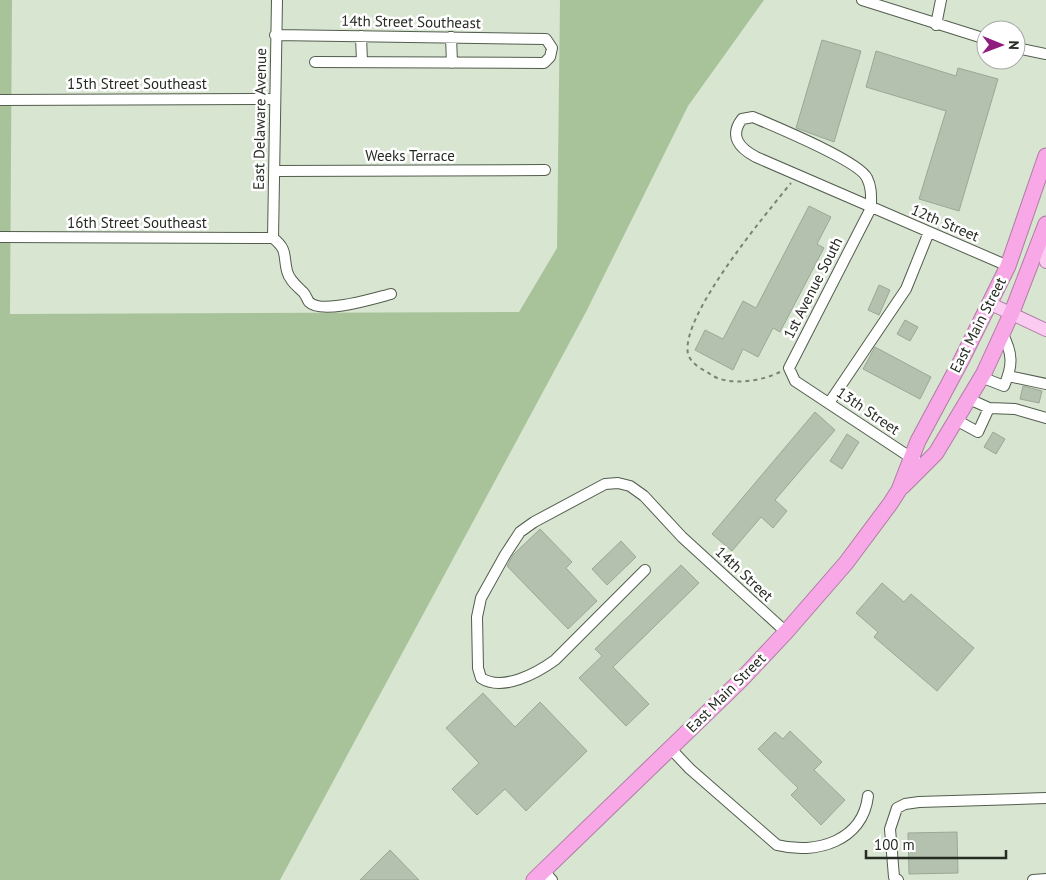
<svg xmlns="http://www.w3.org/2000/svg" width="1046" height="880" font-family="'PT Sans',sans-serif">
  <rect width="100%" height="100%" fill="#d8e5d1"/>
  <!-- green -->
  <path fill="#a8c39a" d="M0 0H12L10 314 519 312 557 248 560 0H764L688 106 586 312 280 880H0Z"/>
  <!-- building -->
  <path fill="#b4c1ae" stroke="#9ca896" d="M822 40 861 51 834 142 796 128Z
    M876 51 956 76 958 68 998 79 959 211 919 199 946 111 866 87Z
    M809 206 831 217 817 244 824 248 780 332 773 328 758 357 743 349 733 370 695 350 705 330 723 339 743 301 756 308Z
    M879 285 890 290 879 315 868 310Z
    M905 320 918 327 910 341 897 334Z
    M875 347 931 377 920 399 863 369Z
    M1023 386 1042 391 1039 403 1020 399Z
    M815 412 835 430 775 500 787 511 773 528 761 517 732 551 712 534Z
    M993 432 1005 439 996 454 984 447Z
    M847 434 859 442 842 469 830 461Z
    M540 529 572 562 566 568 597 601 568 629 507 566 513 555Z
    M621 541 636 557 607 585 592 569Z
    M681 565 699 583 613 667 649 704 626 726 579 678 602 656 595 649Z
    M882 583 904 602 911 594 974 648 937 691 874 637 878 632 856 613Z
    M483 693 515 727 540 702 587 751 526 811 505 789 477 815 452 789 479 763 446 728Z
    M790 731 822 762 814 770 845 800 821 825 791 795 798 788 758 749 775 732 783 739Z
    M957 832 958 873 909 874 908 833Z
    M390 850 419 880H360Z"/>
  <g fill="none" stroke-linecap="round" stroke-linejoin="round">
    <!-- minor casing -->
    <g stroke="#525d4d" stroke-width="12">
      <path id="minor" d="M862 0 986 39
        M936 25 941 0
        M275 35 546 39 552 48 550 57 544 63 315 62
        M361 36 362 62
        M451 37 452 63
        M1016 48 1046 54
        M0 100 274 99
        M274 171 545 170
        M0 237 273 238
        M273 238 277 0
        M273 238C288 250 283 255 287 271 289 280 297 286 303 292 306 295 307 299 309 302 322 315 375 298 391 294
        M1008 376 1046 384
        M981 377 1004 386C1013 366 1013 353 1002 333
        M829 403 906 289 929 232
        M989 408 1015 409 1046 418
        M956 420 978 432 989 408 969 399
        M916 461 795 381 789 368 871 208C871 197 872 188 867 178 859 161 774 126 753 117L742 119C729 136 739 148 756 157L1008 266
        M645 570 555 660C537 673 503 692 481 678L478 668 477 617 481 598 505 555 520 532 534 522 605 484 618 483 630 486 644 496 682 537 786 632
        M670 748 690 769 777 845C816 855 863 841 868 796
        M544 871 552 880
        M898 880 894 877 890 829 897 808 905 804 919 802 1046 798
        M1033 880 1046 879"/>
    </g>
    <!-- major casing -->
    <g stroke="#ae7ca2" stroke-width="14">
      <path id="major" d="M1040 241 1046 262
        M991 304 1046 330"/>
    </g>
    <!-- highway casing -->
    <g stroke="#ae7ca2" stroke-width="17">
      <path id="highway" d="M902 487 936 453 984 373 1012 312 1046 224
        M534 880 740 681 786 632 846 563 890 504 899 490 918 441 961 361 1008 266 1046 156"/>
    </g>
    <!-- path -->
    <path stroke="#7a8375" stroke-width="2" stroke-dasharray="4 4" stroke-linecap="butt" d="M780 372C762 381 728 387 710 374 702 369 691 364 688 354 680 316 766 214 791 183"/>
    <!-- minor -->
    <use href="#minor" stroke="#fff" stroke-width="10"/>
    <!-- major -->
    <use href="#major" stroke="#fbcbf1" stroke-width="12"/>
    <!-- highway -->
    <use href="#highway" stroke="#f8a8e7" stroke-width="15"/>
  </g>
  <g text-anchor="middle" stroke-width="5" stroke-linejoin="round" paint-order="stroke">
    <!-- street labels -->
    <g font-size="15" fill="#262b23" stroke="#fff">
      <text transform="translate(411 22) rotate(1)" y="5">14th Street Southeast</text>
      <text x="137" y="89">15th Street Southeast</text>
      <text transform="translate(260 119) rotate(-89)" y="5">East Delaware Avenue</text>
      <text x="410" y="161">Weeks Terrace</text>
      <text x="137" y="228">16th Street Southeast</text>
      <text transform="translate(945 223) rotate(23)" y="5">12th Street</text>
      <text transform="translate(813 288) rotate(-63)" y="5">1st Avenue South</text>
      <text transform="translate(978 325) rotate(-63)" y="5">East Main Street</text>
      <text transform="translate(868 411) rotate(34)" y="5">13th Street</text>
      <text transform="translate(744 574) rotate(43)" y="5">14th Street</text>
      <text transform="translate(726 693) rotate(-45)" y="5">East Main Street</text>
    </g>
  </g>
  <!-- north arrow -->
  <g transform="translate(1001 45) rotate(91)"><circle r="24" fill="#ffffff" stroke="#a8aaa7"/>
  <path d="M0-4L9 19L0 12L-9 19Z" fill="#8e1d7f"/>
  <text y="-8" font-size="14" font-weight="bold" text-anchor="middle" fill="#262b23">N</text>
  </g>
  <!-- scale -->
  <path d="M866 850v8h140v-8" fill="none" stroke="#262b23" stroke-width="2.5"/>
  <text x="874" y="850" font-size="15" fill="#262b23" stroke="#ffffff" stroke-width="4" paint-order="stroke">100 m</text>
</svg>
